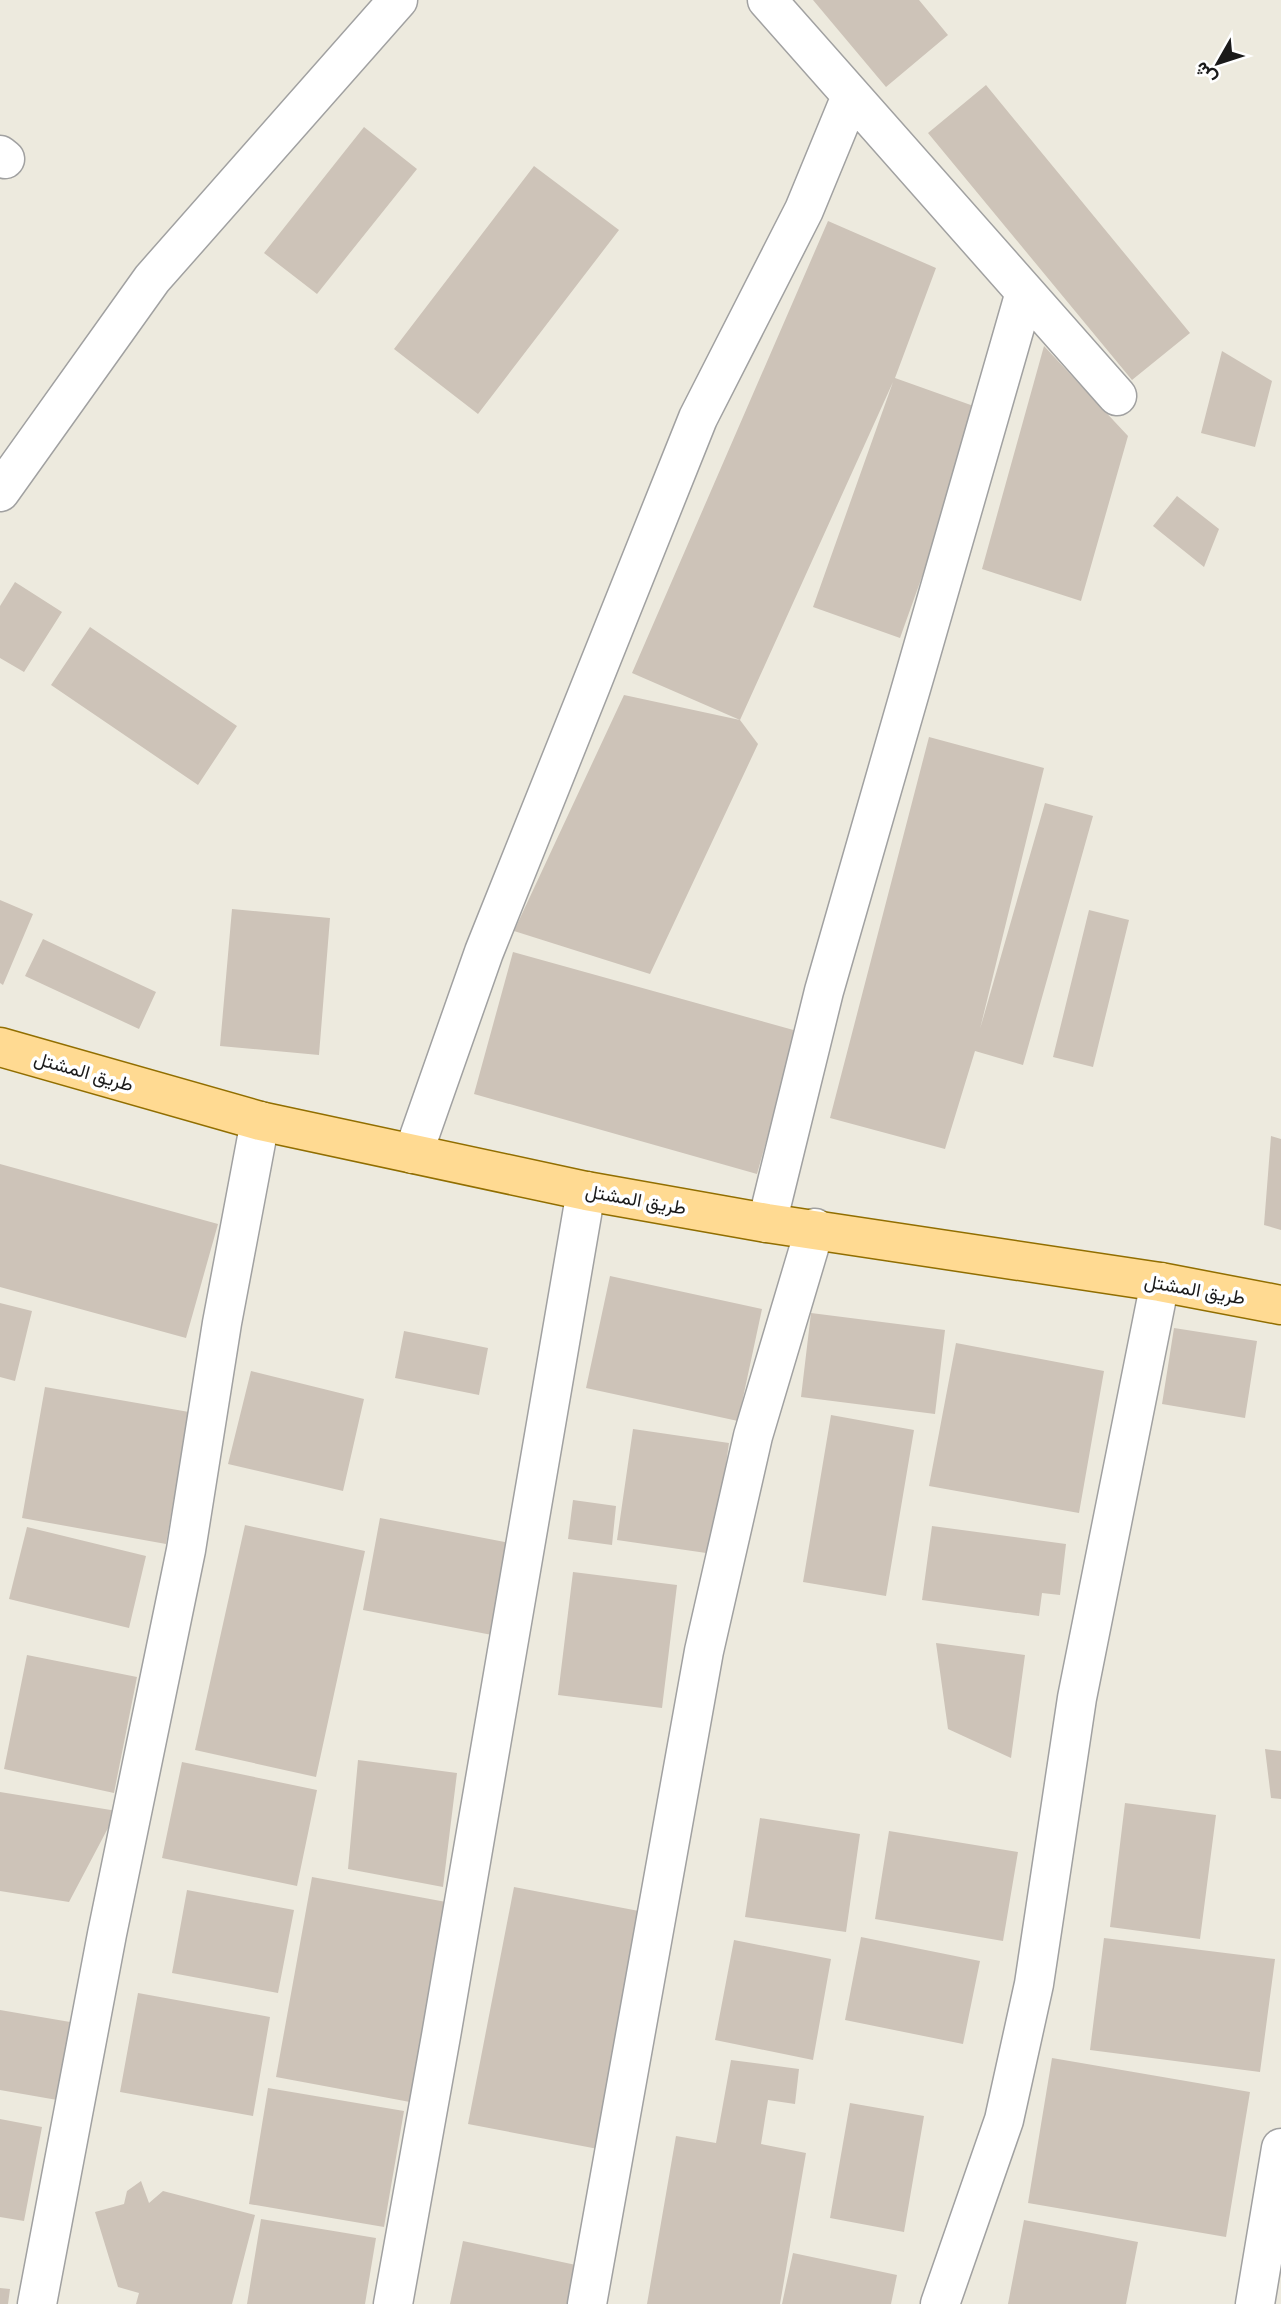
<svg xmlns="http://www.w3.org/2000/svg" width="1281" height="2304" font-family="Raleway,Vazirmatn,sans-serif">
  <rect width="100%" height="100%" fill="#edeade"/>
  <!-- building -->
  <path fill="#cdc3b8" d="M813 0H919L948 35 886 87Z
    M986 85 1190 333 1132 380 928 133Z
    M364 127 417 169 317 294 264 253Z
    M534 166 619 230 478 414 394 349Z
    M828 221 936 268 895 378 982 409 900 638 813 607 893 382 740 720 632 673Z
    M1044 346 1128 436 1081 601 982 569Z
    M1222 351 1272 381 1255 447 1201 433Z
    M1177 496 1219 529 1204 567 1153 526Z
    M15 582 62 612 24 672 0 658V606Z
    M90 627 237 726 198 785 51 685Z
    M624 695 740 720 758 744 650 974 514 931Z
    M929 737 1044 768 980 1029 1045 803 1093 816 1023 1065 975 1051 945 1149 830 1118Z
    M0 900 33 914 3 985 0 983Z
    M232 909 330 918 319 1055 220 1046Z
    M1089 910 1129 920 1093 1067 1053 1057Z
    M43 939 156 992 139 1029 25 976Z
    M513 952 797 1031 757 1174 474 1094Z
    M1271 1136 1281 1139V1230L1264 1225Z
    M0 1164 218 1224 186 1338 0 1287Z
    M610 1276 762 1309 738 1421 586 1388Z
    M0 1303 32 1311 15 1381 0 1377Z
    M811 1313 945 1330 935 1414 801 1397Z
    M1174 1328 1257 1341 1245 1418 1162 1404Z
    M404 1331 488 1348 479 1395 395 1378Z
    M956 1343 1104 1371 1079 1513 929 1486Z
    M251 1371 364 1399 343 1491 228 1464Z
    M45 1387 189 1412 166 1544 22 1518Z
    M831 1415 914 1430 886 1596 803 1582Z
    M633 1429 729 1443 713 1554 617 1540Z
    M573 1500 616 1506 612 1545 568 1539Z
    M380 1518 510 1543 492 1635 363 1610Z
    M245 1525 365 1551 316 1777 195 1750Z
    M932 1526 1066 1544 1060 1595 1042 1593 1039 1616 922 1600Z
    M27 1527 146 1556 129 1628 9 1599Z
    M573 1572 677 1585 662 1708 558 1695Z
    M936 1643 1025 1655 1011 1758 948 1729Z
    M27 1655 137 1677 114 1793 4 1769Z
    M1265 1749 1281 1751V1799L1271 1798Z
    M358 1760 457 1773 443 1887 348 1869Z
    M182 1762 317 1790 297 1886 162 1858Z
    M0 1792 117 1811 69 1902 0 1891Z
    M1125 1803 1216 1815 1200 1939 1110 1927Z
    M760 1818 860 1834 846 1932 745 1917Z
    M889 1831 1018 1852 1003 1941 875 1919Z
    M312 1877 446 1902 410 2102 276 2077Z
    M514 1887 644 1912 598 2149 468 2124Z
    M187 1890 294 1910 278 1993 172 1973Z
    M861 1937 980 1961 963 2044 845 2020Z
    M1104 1938 1275 1959 1260 2072 1090 2050Z
    M734 1940 831 1959 813 2060 715 2040Z
    M138 1993 270 2017 253 2116 120 2092Z
    M0 2010 76 2023 63 2101 0 2090Z
    M1052 2058 1250 2092 1226 2237 1028 2203Z
    M731 2060 799 2069 795 2104 768 2100 761 2144 806 2153 780 2304H647L676 2136 716 2143Z
    M268 2088 404 2111 384 2227 249 2204Z
    M850 2103 924 2116 904 2232 830 2218Z
    M0 2119 42 2127 24 2221 0 2217Z
    M141 2181 149 2203 163 2191 255 2215 232 2304H136L139 2293 118 2287 95 2212 124 2204 127 2191Z
    M261 2219 376 2238 365 2304H247Z
    M1024 2220 1138 2242 1126 2304H1008Z
    M463 2241 576 2265 568 2304H450Z
    M793 2253 897 2275 891 2304H782Z
    M0 2288 10 2289 8 2304H0Z"/>
  <g fill="none" stroke-linecap="round" stroke-linejoin="round">
    <!-- minor casing -->
    <g stroke="#a1a1a1" stroke-width="41">
      <path id="minor" d="M767 0 1117 396
        M0 155 5 159
        M0 492 152 279 398 0
        M413 1154 484 952 698 418 804 210 851 96
        M767 1223 824 991 1025 292
        M37 2304 107 1934 186 1550 222 1323 260 1121
        M393 2304 441 2036 586 1191
        M587 2304 704 1651 753 1436 815 1228
        M940 2304 1004 2120 1034 1984 1077 1698 1160 1282
        M1255 2304 1281 2148"/>
    </g>
    <!-- major casing -->
    <g stroke="#916e00" stroke-width="41">
      <path id="major" d="M0 1047 260 1121 586 1191 767 1223 1160 1282 1281 1305"/>
    </g>
    <!-- minor -->
    <use href="#minor" stroke="#fff" stroke-width="38"/>
    <!-- major -->
    <use href="#major" stroke="#ffda92" stroke-width="38"/>
  </g>
  <g text-anchor="middle" stroke-width="7" stroke-linejoin="round" paint-order="stroke">
    <!-- street labels -->
    <g font-size="19" fill="#1a1a1a" stroke="#fff">
      <text transform="translate(84 1071) rotate(16)" y="7">طريق المشتل</text>
      <text transform="translate(636 1199) rotate(10)" y="7">طريق المشتل</text>
      <text transform="translate(1195 1289) rotate(10)" y="7">طريق المشتل</text>
    </g>
  </g>
  <!-- north arrow -->
  <g transform="translate(1218 63) rotate(231)" stroke="#ffffff" stroke-width="5" paint-order="stroke">
  <path d="M0-5L12 26L0 18L-12 26Z" fill="#1a1a1a"/>
  <text y="-10" font-size="19" font-weight="bold" text-anchor="middle" fill="#1a1a1a">ش</text>
  </g>
</svg>
